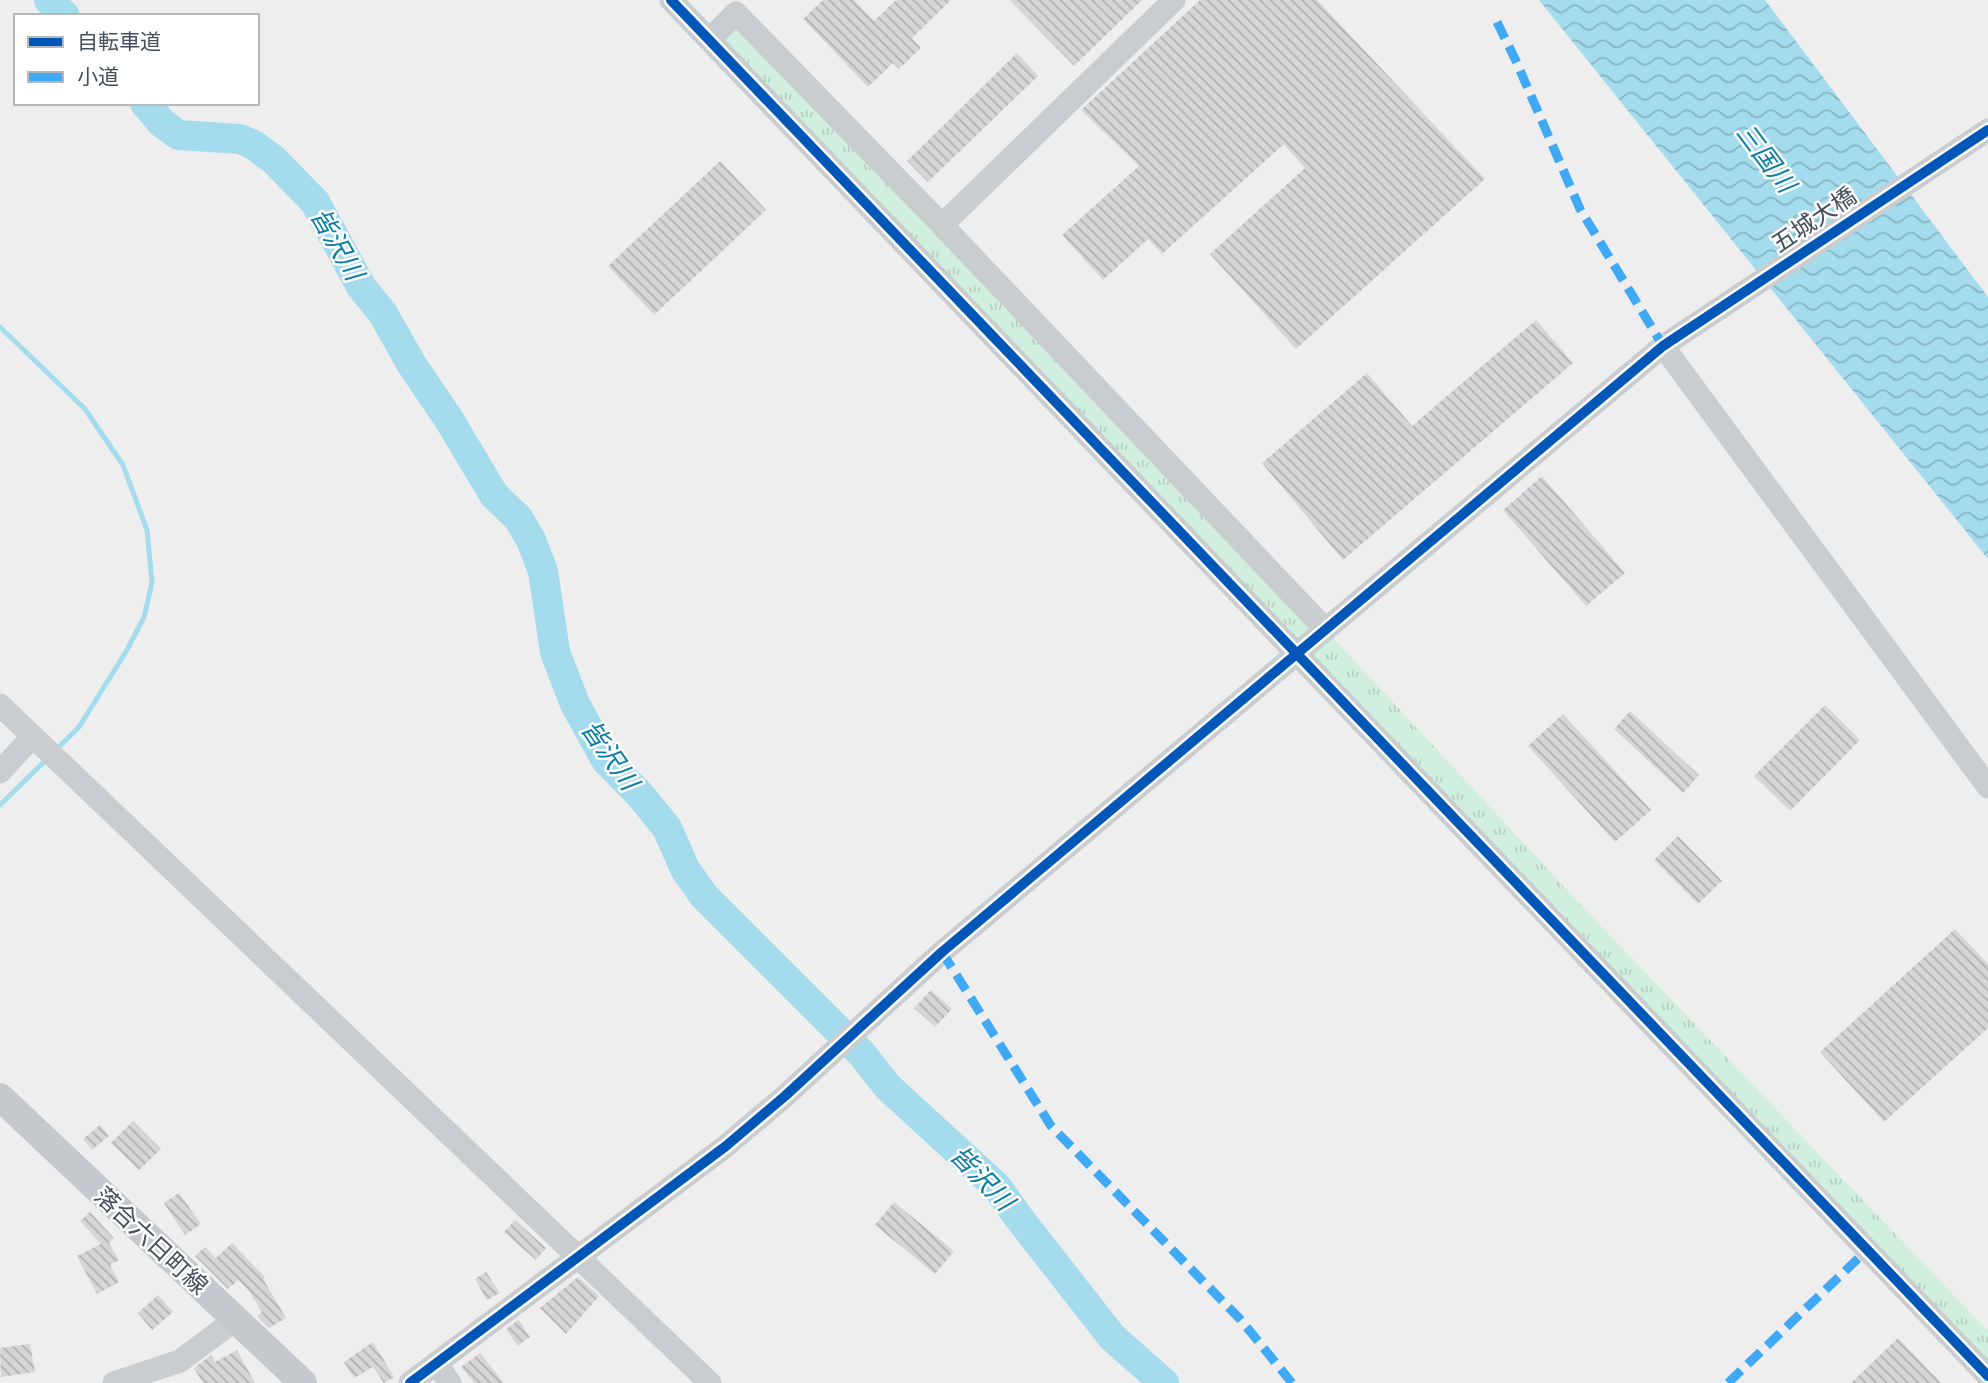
<svg xmlns="http://www.w3.org/2000/svg" width="1988" height="1383" font-family="Helvetica,'Noto Sans JP',sans-serif">
  <defs>
    <pattern id="grass-tufts" width="24" height="20" patternUnits="userSpaceOnUse" patternTransform="scale(1.75)"><rect width="24" height="20" fill="#d1efde"/><path d="M3 7l-1-3M5 7V3M7 7l1-3M15 17l-1-3M17 17v-4M19 17l1-3" fill="none" stroke="#b5cfc1"/></pattern>
    <pattern id="water-waves" width="16" height="10" patternUnits="userSpaceOnUse" patternTransform="scale(1.75)"><rect width="16" height="10" fill="#a4dcee"/><path d="M0 5q4-4 8 0t8 0" fill="none" stroke="#87b5c4"/></pattern>
    <pattern id="building-back-hatch" width="6" height="6" patternUnits="userSpaceOnUse" patternTransform="scale(1.75)"><rect width="6" height="6" fill="#d6d6d8"/><path d="M-1 5l2 2M0 0l6 6M5-1l2 2" fill="none" stroke="#afb0b2"/></pattern>
  </defs>
  <rect width="100%" height="100%" fill="#efeeee"/>
  <!-- grass -->
  <path fill="url(#grass-tufts)" d="M736 13 1326 630 1581 905 1988 1331V1376L709 40Z"/>
  <!-- water -->
  <path fill="url(#water-waves)" d="M1539 0H1765L1988 297V559Z"/>
  <g fill="none" stroke-linecap="round" stroke-linejoin="round">
    <!-- stream -->
    <path stroke="#a4dcee" stroke-width="5" d="M0 327 85 409 123 465 147 530 152 583 144 617 127 650 79 727 55 751
      M0 805 48 758"/>
    <!-- river -->
    <path stroke="#a4dcee" stroke-width="30" d="M49 0 65 16
      M145 103 162 123 178 135 240 139 254 145 274 160 315 202 362 288 382 312 412 365 448 418 494 495 518 518 531 540 543 571 555 652 575 704 606 760 641 796 667 828 685 869 704 896 862 1054 888 1087 997 1187 1019 1218 1112 1337 1164 1383"/>
  </g>
  <!-- building -->
  <path fill="url(#building-back-hatch)" d="M823 0H854L874 21 896 0H951L912 38 921 48 899 69 893 63 868 87 803 19Z
    M1010 0H1142L1074 66Z
    M1200 0H1317L1485 179 1296 349 1210 254 1305 168 1284 144 1162 254 1148 239 1103 280 1062 235 1139 166 1081 110Z
    M1017 53 1038 76 928 182 907 161Z
    M720 161 766 210 654 315 608 266Z
    M1536 320 1573 363 1343 560 1262 463 1367 373 1412 426Z
    M1542 476 1625 573 1586 606 1503 510Z
    M1825 705 1860 740 1790 811 1754 776Z
    M1630 711 1699 775 1683 793 1614 729Z
    M1563 714 1651 810 1615 842 1528 746Z
    M1678 836 1722 881 1698 904 1654 860Z
    M1955 929 1988 964V1028L1884 1122 1820 1052Z
    M931 990 952 1009 935 1027 914 1008Z
    M133 1121 161 1149 139 1170 111 1143Z
    M100 1125 109 1136 92 1150 83 1139Z
    M179 1193 201 1224 185 1235 164 1203Z
    M894 1202 954 1251 935 1274 875 1225Z
    M90 1212 114 1238 109 1243 119 1260 110 1265 119 1282 97 1294 77 1256 101 1244 80 1221Z
    M515 1220 546 1248 536 1260 504 1232Z
    M232 1243 265 1277 263 1279 286 1318 269 1328 257 1316 262 1312 249 1291 238 1280 228 1289 195 1256 205 1247 216 1258Z
    M486 1272 500 1293 487 1300 475 1279Z
    M578 1277 599 1296 566 1334 540 1308Z
    M158 1295 173 1312 152 1330 138 1313Z
    M519 1320 530 1337 518 1346 506 1329Z
    M1898 1338 1941 1383H1851Z
    M373 1342 394 1377 384 1383 373 1367 354 1378 344 1362Z
    M30 1344 35 1372 1 1377 0 1348Z
    M237 1350 255 1383H203L194 1368 211 1355 215 1362Z
    M480 1353 504 1383H474L461 1367Z"/>
  <g fill="none" stroke-linecap="round" stroke-linejoin="round">
    <!-- minor -->
    <path stroke="#cacdcf" stroke-width="23" d="M671 0 1988 1376
      M1174 0 942 225 1326 630
      M709 40 736 13 942 225
      M1663 346 1988 787
      M0 705 710 1383
      M0 772 32 737
      M436 1363 450 1383
      M114 1383 180 1361 235 1320
      M410 1383 726 1146 785 1096 942 952 1663 346 1988 130"/>
    <!-- major -->
    <path stroke="#c5c9cd" stroke-width="28" d="M0 1097 303 1383"/>
    <!-- quiet -->
    <path stroke="#3fa9f5" stroke-width="9" stroke-dasharray="18 9" stroke-linecap="butt" d="M1497 22 1516 61 1580 209 1663 346
      M942 952 1051 1126 1240 1319 1292 1383
      M1728 1383 1867 1250"/>
    <!-- cycleway casing -->
    <g stroke="#fff" stroke-width="15">
      <path id="cycleway" d="M671 0 1988 1376
        M410 1383 726 1146 785 1096 942 952 1663 346 1988 130"/>
    </g>
    <!-- cycleway -->
    <use href="#cycleway" stroke="#0057b8" stroke-width="10"/>
  </g>
  <g text-anchor="middle" stroke-width="5" stroke-linejoin="round" paint-order="stroke">
    <!-- street labels -->
    <g font-size="24" fill="#45505b" stroke="#fff">
      <text transform="translate(1814 220) rotate(-34)" y="8">五城大橋</text>
      <text transform="translate(151 1241) rotate(43)" y="8">落合六日町線</text>
    </g>
    <!-- water labels -->
    <g font-size="26" font-style="italic" fill="#087da3" stroke="#fff">
      <text transform="translate(1766 158) rotate(53)" y="9">三国川</text>
      <text transform="translate(337 244) rotate(60)" y="9">皆沢川</text>
      <text transform="translate(610 755) rotate(55)" y="9">皆沢川</text>
      <text transform="translate(982 1178) rotate(46)" y="9">皆沢川</text>
    </g>
  </g>
  <!-- legend -->
  <rect x="14" y="14" width="245" height="91" fill="#ffffff" stroke="#b5b9bd" stroke-width="2"/>
  <rect x="28" y="37" width="35" height="10" fill="#0057b8" stroke="#b5b9bd" stroke-width="2"/>
  <text x="77" y="49" font-size="21" fill="#45505b">自転車道</text>
  <rect x="28" y="72" width="35" height="10" fill="#3fa9f5" stroke="#b5b9bd" stroke-width="2"/>
  <text x="77" y="84" font-size="21" fill="#45505b">小道</text>
</svg>
